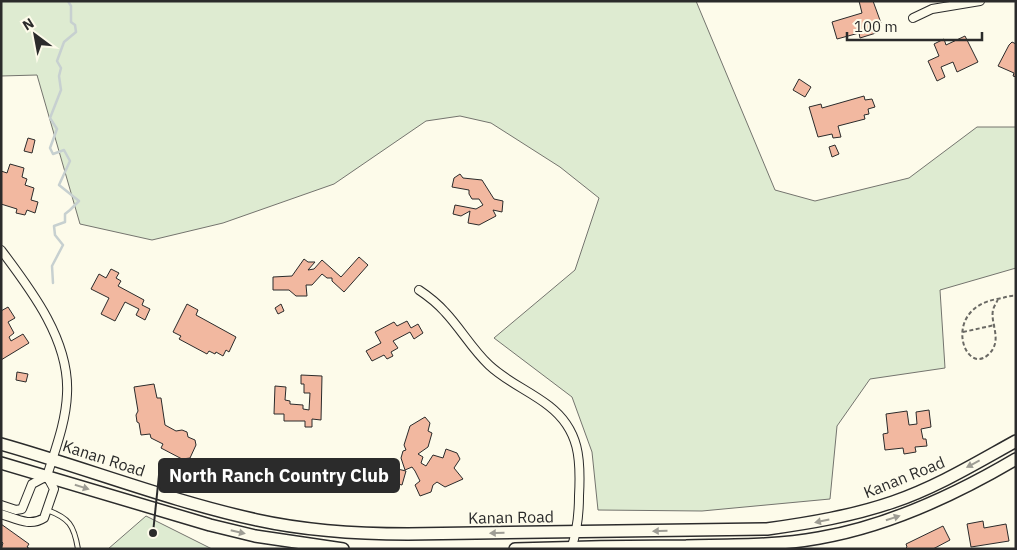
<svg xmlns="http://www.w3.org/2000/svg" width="1017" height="550" font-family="'IBM Plex Sans',sans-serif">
  <rect width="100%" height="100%" fill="#fdfbea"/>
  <!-- green -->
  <path fill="#deebd1" stroke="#74746e" d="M1 1H696L775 190 815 201 909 178 977 127H1016V268L940 290 945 368 870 379 837 426 830 499 702 511 598 510 592 452 572 397 494 338 575 270 599 198 560 167 491 123 460 116 426 121 334 184 223 223 152 240 80 224 37 75 1 76Z
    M146 516 212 549H108Z"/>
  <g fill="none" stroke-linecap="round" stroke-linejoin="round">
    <!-- stream -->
    <path stroke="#c7d0d0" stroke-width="2.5" d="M53 283 52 266 63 245 55 235 54 226 65 222V214L70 210 79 201 59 185 70 161 64 150 53 154 50 148 57 129 50 118 61 90 59 76 61 68 57 61 64 42 76 32 75 25 71 22V6L68 1"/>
  </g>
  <!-- building -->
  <path fill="#f2b8a0" stroke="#2b2b2b" d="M859 1H873L881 23 874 25 876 33 860 38 859 33 837 39 832 22 862 13Z
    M965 36 978 62 957 72 953 62 941 67 945 77 937 81 928 61 939 56 934 44 944 39 946 45Z
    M1012 42 1016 44V77L1013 76 1014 73 998 66 1009 45Z
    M799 79 811 87 805 97 793 90Z
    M864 96 865 100 872 99 875 107 868 109 869 114 864 115 865 119 838 126 841 137 833 138 832 134 818 137 809 107 821 104 822 108Z
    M28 138 35 140 32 153 24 151Z
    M835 145 839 154 832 157 829 147Z
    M10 164 24 168 22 177 27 179 25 185 34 188 31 200 38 202 35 213 27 210 25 215 16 213 17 209 1 204V171L7 173Z
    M460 174 463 178 482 180 494 199 503 201 502 212 493 210 496 216 479 225 468 223 470 211 461 216 453 214 455 205 476 209 483 205 479 199H472L469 194V190L452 187 454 178Z
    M359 257 368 265 344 292 332 281V278H327L322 274 312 285H306L307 296H296L289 290H273V277L292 276 304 259 308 262H315L308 270 314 269 322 260 341 277Z
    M111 269 119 273 116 278 121 281 118 286 144 300 142 305 150 309 145 320 136 315 139 309 125 302 115 321 101 314 109 298 91 289 99 274 106 278Z
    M187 304 198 310 196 315 236 337 229 352 226 350 223 356 216 352 215 354 209 351 207 354 179 339 181 336 173 332Z
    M281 304 284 311 278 314 275 308Z
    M8 307 15 318 8 322 14 333 9 337 11 341 23 334 29 343 1 360V311Z
    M407 321 411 328 418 324 423 333 414 339 410 332 393 341 398 348 391 352 393 356 387 359 384 355 372 361 366 351 381 343 375 332 394 322 397 326Z
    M17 372 28 374 26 382 16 380Z
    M301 375 322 376 321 420 312 419V427H305V421H284V414H274L275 386 286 387 285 400 290 401V404L303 405V409L309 410 310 393H304V384H301Z
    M154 384 157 398H161L165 425 176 431 182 430 187 432 188 437 195 440 196 445 190 458 182 459 161 448 163 444 151 438 150 434 141 435 139 423 137 422 136 415 138 411 134 387Z
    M929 410 931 427 921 429 923 439H926L927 446 915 447 916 452 904 454 903 448 885 450 883 434 888 433 886 414 907 411 909 425 917 424 916 412Z
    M425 417 430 423 428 431 432 433 428 447 418 454 423 457 421 463 426 466 433 455 443 458 446 449 457 453 460 459 454 468 463 479 445 487 437 482 433 485 431 492 420 496 415 485 420 481 415 471 412 467 405 470 401 458 403 451 406 450 404 445 410 426Z
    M389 467 406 471 402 485 398 484 397 488 384 484Z
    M983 521 984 528 1006 524 1009 541 971 547 967 524Z
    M1 524 29 544 27 547 30 549H1L3 543 1 541Z
    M943 526 950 540 933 549H905L907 547 906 544Z"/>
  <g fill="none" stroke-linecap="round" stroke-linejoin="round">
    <!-- lane casing -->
    <g stroke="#2b2b2b" stroke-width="6">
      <path id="lane" d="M47 510C69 518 74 525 78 549"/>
    </g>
    <!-- street casing -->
    <g stroke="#2b2b2b" stroke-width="10">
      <path id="street" d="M913 18 932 9 980 1
        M1 250C32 291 70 341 67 394 66 422 55 450 47 476L54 489 44 518C30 527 17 519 1 514
        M419 290C428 296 437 303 445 312 461 329 472 349 489 365 507 382 530 391 549 406 580 430 581 460 579 496 579 514 577 532 571 549
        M1 505 16 510 22 509 32 484 47 476"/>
    </g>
    <!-- secondary casing -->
    <g stroke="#2b2b2b" stroke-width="14">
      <path id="secondary" d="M1 444C86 468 170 501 257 520 307 531 357 534 408 534L767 529C810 523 852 516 893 502 937 487 976 463 1016 441
        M1 463 210 525 255 536 343 549
        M515 549C572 547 629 546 686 546 731 545 775 546 819 538 889 526 955 495 1016 459"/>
    </g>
    <!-- path -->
    <path stroke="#6a6964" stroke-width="2" stroke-dasharray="4 2.5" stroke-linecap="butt" d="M998 299C997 302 994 306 993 310 990 324 1003 340 989 354 965 378 940 309 997 299 1004 298 1009 295 1016 296
      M963 332 995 325"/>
    <!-- lane -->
    <use href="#lane" stroke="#fdfbea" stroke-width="4"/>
    <!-- street -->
    <use href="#street" stroke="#fdfbea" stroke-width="8"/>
    <!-- secondary -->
    <use href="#secondary" stroke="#fdfbea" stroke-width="11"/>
  </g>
  <!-- one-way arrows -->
  <defs><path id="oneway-solid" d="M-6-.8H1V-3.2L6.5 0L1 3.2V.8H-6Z" transform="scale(1.25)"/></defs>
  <g fill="#9e9d94">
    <use href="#oneway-solid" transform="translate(973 464) rotate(152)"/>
    <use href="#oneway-solid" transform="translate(82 487) rotate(17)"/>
    <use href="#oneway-solid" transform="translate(893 518) rotate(-18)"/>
    <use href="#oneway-solid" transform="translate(822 521) rotate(168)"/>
    <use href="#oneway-solid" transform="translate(660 531) rotate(179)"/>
    <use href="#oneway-solid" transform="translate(238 532) rotate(13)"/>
    <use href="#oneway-solid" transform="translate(497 533) rotate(179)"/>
  </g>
  <g text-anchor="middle" stroke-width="4" stroke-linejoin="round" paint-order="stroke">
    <!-- street labels -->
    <g font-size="16" fill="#2b2b2b" stroke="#fdfbea">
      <text transform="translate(104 458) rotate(18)" y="6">Kanan Road</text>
      <text transform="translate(904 477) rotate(-22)" y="6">Kanan Road</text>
      <text transform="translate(511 517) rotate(-1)" y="6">Kanan Road</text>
    </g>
  </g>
  <!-- callouts -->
  <path fill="none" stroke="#2b2b2b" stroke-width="2" d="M153 533L159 475"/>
  <circle fill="#2b2b2b" stroke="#fdfbea" stroke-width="2" cx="153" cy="533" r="5"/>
  <rect fill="#2b2b2b" stroke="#2b2b2b" stroke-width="2" x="159" y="459" width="240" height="33" rx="5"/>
  <g font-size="18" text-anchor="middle" font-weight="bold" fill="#fff">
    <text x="279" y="482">North Ranch Country Club</text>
  </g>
  <!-- border -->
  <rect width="1017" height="550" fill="none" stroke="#2b2b2b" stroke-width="5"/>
  <!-- north arrow -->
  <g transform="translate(35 35) rotate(328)" stroke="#fdfbea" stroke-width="4" paint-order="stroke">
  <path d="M0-4L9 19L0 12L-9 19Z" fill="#2b2b2b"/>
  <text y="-8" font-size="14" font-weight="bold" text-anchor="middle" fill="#2b2b2b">N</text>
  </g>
  <!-- scale -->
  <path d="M847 32v8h135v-8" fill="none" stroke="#2b2b2b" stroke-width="2.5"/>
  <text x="854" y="32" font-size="15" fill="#2b2b2b" stroke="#fdfbea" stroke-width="4" paint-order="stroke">100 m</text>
</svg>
